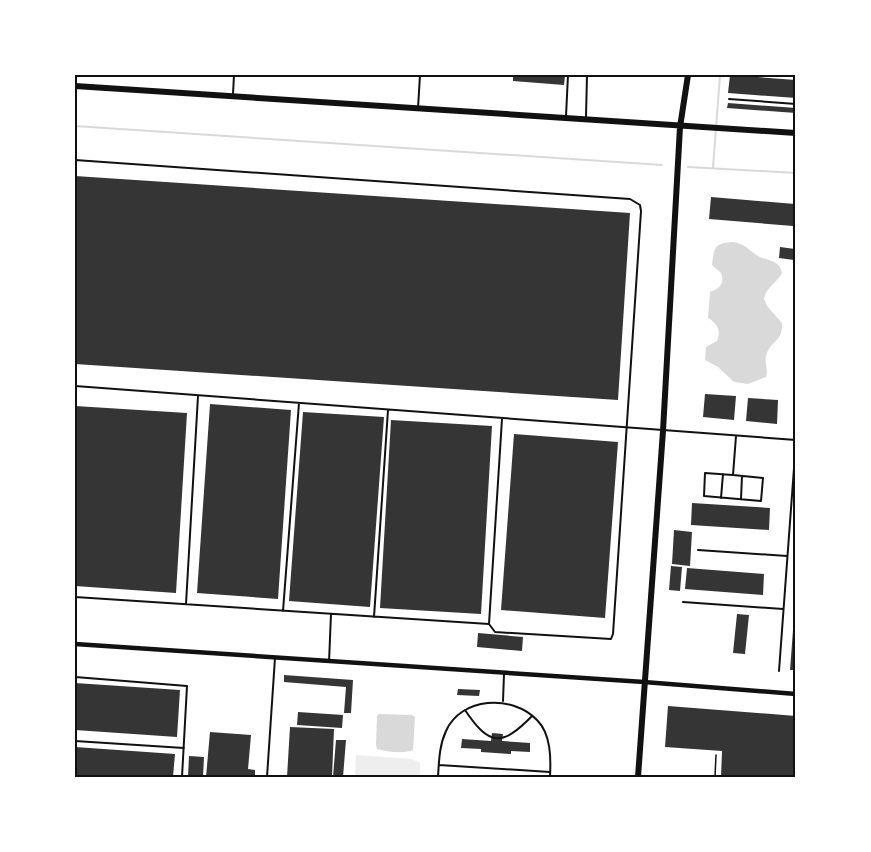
<svg xmlns="http://www.w3.org/2000/svg" width="871" height="852" font-family="Montserrat,sans-serif">
  <rect width="100%" height="100%" fill="#fff"/>
  <!-- green -->
  <path fill="#eee" d="M356 755 412 759 420 763V777H355Z"/>
  <!-- water -->
  <path fill="#d9d9d9" d="M733 242C744 244 747 248 755 254 765 262 779 258 782 273 777 283 766 287 764 299L767 306 782 323C783 341 772 340 767 353 763 361 769 369 766 377L748 384 734 382 718 367 705 360 706 347 717 341C721 330 718 324 708 318L710 292C720 288 725 284 721 273L712 265C714 248 714 243 733 242Z
    M379 714 412 715 415 717 413 750C403 754 388 752 377 749L376 745 377 716Z"/>
  <g fill="none" stroke-linecap="round" stroke-linejoin="round">
    <!-- stream -->
    <path stroke="#d9d9d9" stroke-width="2" d="M75 126 662 165
      M688 167 796 173
      M713 168 720 75"/>
  </g>
  <!-- building -->
  <path fill="#353535" d="M513 75 565 76 564 85 513 81Z
    M730 75 796 80V98L728 93Z
    M728 103 796 108V113L727 108Z
    M75 176 630 213 618 400 75 364Z
    M711 197 795 204 793 226 709 219Z
    M780 247 795 249 794 260 779 258Z
    M705 394 736 396 734 420 703 417Z
    M748 398 778 400 777 424 746 421Z
    M210 404 291 410 278 599 197 593Z
    M75 406 187 413 176 593 75 586Z
    M303 412 384 417 370 607 289 601Z
    M391 420 492 426 481 614 380 608Z
    M514 434 618 442 605 618 501 610Z
    M692 503 770 508 769 530 691 525Z
    M674 530 692 532 690 566 672 564Z
    M671 566 682 567 680 591 669 590Z
    M687 568 764 574 763 595 685 589Z
    M737 614 749 615 745 654 733 653Z
    M794 617 796 618V670H790Z
    M478 633 523 637 522 651 477 647Z
    M284 675 353 680 351 713H344L346 687 284 682Z
    M75 683 180 690 177 737 75 730Z
    M458 689 480 690 479 696 457 695Z
    M668 706 796 716V777H721L722 751 665 747Z
    M298 712 343 715 342 728 297 725Z
    M290 727 334 729 332 777H287Z
    M210 732 251 735 248 769 255 770V777H206Z
    M492 733 503 734 502 741 530 743V752L511 751V754L481 752V749L461 748 462 739 491 741Z
    M336 740H346L343 777H333Z
    M75 747 175 754 173 777H75Z
    M189 756 204 757 203 777H188Z"/>
  <g fill="none" stroke-linecap="round" stroke-linejoin="round">
    <!-- path -->
    <path stroke="#111" stroke-width="1.5" d="M715 777 716 755"/>
    <!-- service -->
    <path stroke="#111" stroke-width="2" d="M233 94 234 75
      M729 99 796 104
      M418 108 420 75
      M566 116 568 75
      M586 117 587 75
      M75 160 630 199 640 205 641 211 613 634 611 639 495 632 489 624 502 419
      M75 386 796 440
      M733 475 763 478 761 501 704 496 705 473 733 475 736 436
      M721 498 723 474
      M741 499 742 476
      M698 550 787 556
      M75 597 489 624
      M683 602 783 609
      M186 604 198 396
      M283 611 299 403
      M374 617 388 410
      M329 662 331 614
      M779 671 796 441
      M75 677 187 686 182 777
      M503 701 504 674
      M465 710C489 746 502 747 532 716
      M75 741 184 748
      M439 765 550 772
      M267 777 275 658
      M438 777C439 762 439 746 446 731 461 697 512 694 537 720 551 734 551 758 550 777"/>
    <!-- minor -->
    <path stroke="#111" stroke-width="4.5" d="M75 644 644 682 796 694"/>
    <!-- tertiary -->
    <path stroke="#111" stroke-width="6" d="M75 86 796 133
      M638 777 663 431 680 127 688 75"/>
  </g>
  <!-- border -->
  <rect width="871" height="852" fill="none" stroke="#ffffff" stroke-width="153"/>
  <rect x="76" y="76" width="718" height="700" fill="none" stroke="#111" stroke-width="2"/>
</svg>
